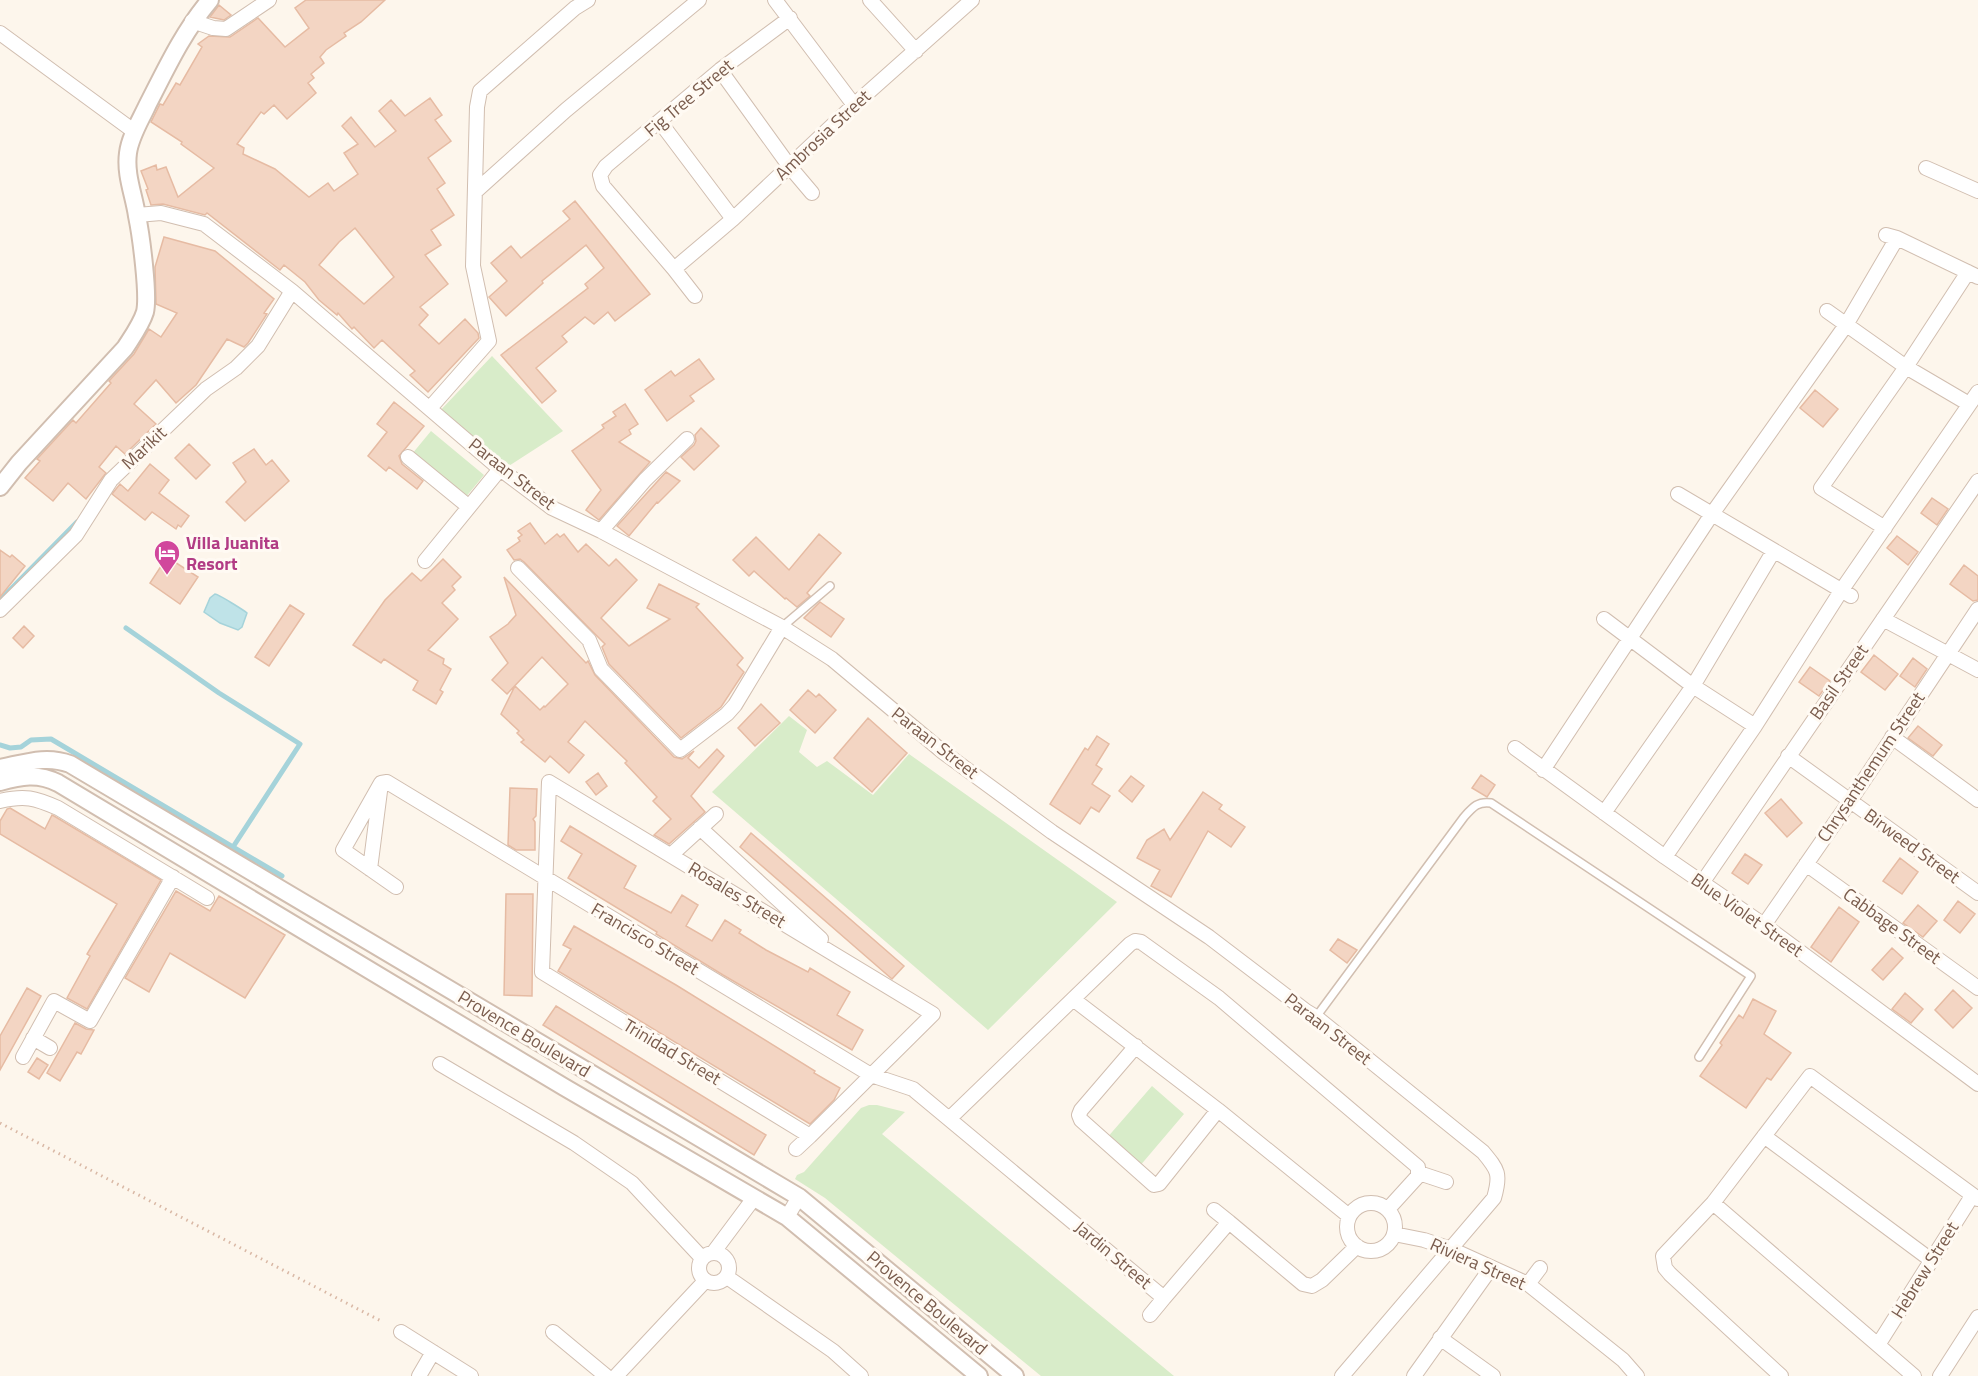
<svg xmlns="http://www.w3.org/2000/svg" width="1978" height="1376" font-family="'Titillium Web',sans-serif">
  <rect width="100%" height="100%" fill="#fdf6ec"/>
  <!-- green -->
  <path fill="#d8ecc9" d="M492 356 563 431 501 471 437 414Z
    M431 431 484 475 465 498 412 454Z
    M789 716 807 730 799 752 817 767 827 761 873 795 909 754 1117 902 988 1030 712 792Z
    M1152 1086 1184 1114 1139 1167 1106 1139Z
    M869 1105H877L905 1112 882 1134 1174 1376H1041L825 1198 795 1179 797 1175 804 1172 861 1108Z"/>
  <!-- water -->
  <path fill="#bfe3e8" stroke="#a5d3da" stroke-width="1.5" d="M215 594C218 594 245 611 247 613L242 627 238 630 220 623 204 612 210 598Z"/>
  <g fill="none" stroke-linecap="round" stroke-linejoin="round">
    <!-- stream -->
    <path stroke="#a5d3da" stroke-width="5" d="M0 600 77 522
      M126 628 219 693 300 744 233 847
      M0 745 10 748 21 747 31 740 51 739 282 876"/>
  </g>
  <!-- building -->
  <path fill="#f3d5c3" stroke="#e6bba3" stroke-width="1.5" fill-rule="evenodd" d="M306 0H385L361 22 344 33 346 36 326 50 320 57 324 63 311 74 314 78 308 83 316 93 287 119 274 105 264 114 261 112 237 144 244 148 243 154 275 169 309 197 328 183 334 191 358 174 344 153 358 144 342 126 351 117 375 147 396 131 379 111 391 100 405 116 430 98 442 115 435 120 451 141 428 158 445 183 437 189 454 215 431 230 441 245 425 255 448 284 420 307 428 315 419 325 439 344 465 319 478 333 479 338 428 392 410 375 415 371 382 340 374 348 354 327 352 329 338 313 337 315 319 300 305 282 284 265 280 270 207 213 205 215 163 204 151 205 146 190 148 189 141 171 156 165 157 170 166 167 178 197 214 168 181 144 182 142 151 122 160 104 163 105 176 83 180 85 202 47 198 44 209 36 230 37 258 18 285 47 309 28 295 8ZM355 228 394 277 364 304 319 265 339 242Z
    M219 5 231 15 224 20 210 17Z
    M575 201 650 294 615 321 608 312 594 324 585 317 562 336 567 342 536 368 556 391 542 403 501 355 588 288 585 284 604 268 586 245 542 281 543 283 506 316 489 297 507 281 491 263 511 246 521 258 570 219 563 211Z
    M164 237 215 251 274 299 264 313 267 314 248 343 244 347 227 339 196 385 176 403 156 380 134 404 156 424 125 454 116 446 99 467 106 473 86 499 68 483 53 501 25 478 40 461 37 459 73 420 76 423 111 383 109 381 134 354 149 329 161 337 177 313 156 304 155 267Z
    M699 359 714 379 690 396 694 401 667 421 645 390 671 371 675 376Z
    M1815 390 1838 409 1823 427 1800 408Z
    M394 402 424 426 399 456 402 464 423 481 417 489 389 467 386 471 368 456 387 432 377 424Z
    M625 404 638 424 629 430 631 434 619 442 650 462 599 520 586 510 601 490 572 451 604 428 602 425 616 416 613 412Z
    M701 428 719 446 694 470 681 457 694 445 696 441 695 435Z
    M189 444 210 465 196 479 175 458Z
    M254 449 266 465 272 460 289 481 245 521 226 502 246 482 233 463Z
    M150 464 169 480 159 493 189 516 181 527 178 525 176 529 152 512 145 520 112 494 120 484 128 491Z
    M666 472 680 481 658 503 657 502 629 536 628 535 617 526Z
    M1932 498 1948 509 1937 525 1921 513Z
    M530 523 545 544 557 534 560 537 564 534 578 552 586 544 609 566 616 559 637 580 601 618 629 646 670 619 647 608 659 584 699 604 696 607 743 658 737 665 744 672 721 707 681 738 609 664 602 647 605 644 595 634 524 562 520 559 514 560 507 550 520 541 518 538 522 535 518 531Z
    M819 534 841 553 807 593 810 596 797 607 786 598 785 599 754 571 749 576 733 560 756 537 789 570Z
    M1897 536 1918 552 1908 565 1887 548Z
    M0 550 10 557 12 555 25 566 0 597Z
    M167 557 198 577 180 604 150 583Z
    M443 559 461 577 452 586 455 590 442 603 458 619 428 650 444 659 443 664 451 669 440 690 443 692 436 704 413 690 418 681 384 659 381 663 353 645 385 600 412 573 421 581Z
    M1964 565 1978 576V600L1973 601 1950 584Z
    M504 577 586 663 588 661 595 675 674 757 682 759 694 751 688 758 699 768 717 749 724 756 691 796 705 812 669 844 654 835 671 819 653 801 657 797 625 763 627 761 585 721 568 742 584 755 569 773 550 756 545 762 521 742 524 740 517 733 519 731 501 714 515 686 540 710 544 706 545 707 568 684 542 657 507 694 492 680 508 663 490 637 508 624 516 615Z
    M820 602 844 619 831 637 804 618Z
    M290 605 304 614 269 666 255 657Z
    M24 626 34 636 23 648 13 638Z
    M1874 655 1898 674 1885 690 1861 672Z
    M1913 658 1927 669 1915 687 1900 676Z
    M1810 667 1830 681 1819 696 1799 682Z
    M808 690 816 697 819 694 836 710 815 733 790 710Z
    M761 704 780 723 755 746 738 728Z
    M868 718 907 753 872 792 834 758Z
    M1918 726 1942 745 1933 756 1908 738Z
    M1097 736 1109 744 1096 765 1102 769 1092 784 1110 796 1099 812 1091 807 1080 824 1050 804 1085 748 1088 750Z
    M598 773 607 786 596 795 586 782Z
    M1481 775 1495 785 1487 797 1472 788Z
    M1131 776 1144 786 1132 802 1119 791Z
    M510 788 537 789 536 816 533 819 535 822V850H516L508 845Z
    M1203 792 1222 805 1219 809 1245 827 1231 847 1208 831 1171 897 1151 886 1160 870 1137 858 1147 840 1164 829 1170 840Z
    M1781 799 1802 823 1787 837 1765 813Z
    M10 808 45 829 52 815 54 816 161 880 87 1009 67 998 90 956 87 954 117 904 0 834V821L7 809Z
    M570 826 636 866 624 888 671 913 682 895 698 905 686 926 712 941 725 920 741 930 739 933 766 950 808 972 810 968 850 992 837 1015 863 1030 852 1050 723 975 656 934 657 932 568 878 582 854 561 841Z
    M751 833 904 966 892 979 740 847Z
    M1745 854 1762 865 1748 884 1732 873Z
    M1900 858 1918 872 1902 894 1883 881Z
    M176 891 210 911 219 896 285 935 245 998 170 953 149 992 125 978Z
    M506 894H533L532 996 504 995Z
    M1958 901 1975 914 1960 933 1944 920Z
    M1918 905 1937 921 1923 937 1903 923Z
    M1839 907 1859 922 1831 962 1811 947Z
    M574 926 676 985 815 1071 814 1073 840 1088 834 1100 810 1124 558 971 571 949 563 945Z
    M1338 939 1357 950 1347 963 1330 950Z
    M1892 948 1903 958 1883 980 1872 970Z
    M27 988 41 996 0 1070V1036Z
    M1953 990 1972 1008 1953 1028 1935 1010Z
    M1905 993 1923 1009 1911 1023 1892 1009Z
    M1753 999 1776 1011 1764 1034 1791 1053 1771 1080 1767 1078 1746 1108 1700 1076 1722 1045 1720 1043 1739 1015 1743 1018Z
    M556 1006 766 1135 754 1155 543 1025Z
    M75 1023 86 1029 94 1030 81 1054 77 1052 60 1081 47 1073Z
    M37 1058 48 1065 39 1079 28 1072Z"/>
  <g fill="none" stroke-linecap="round" stroke-linejoin="round">
    <!-- service casing -->
    <g stroke="#d1beb0" stroke-width="10">
      <path id="service" d="M782 627 830 586
        M1316 1017 1464 817C1473 807 1478 801 1491 803L1751 976 1699 1057"/>
    </g>
    <!-- minor casing -->
    <g stroke="#d1beb0" stroke-width="16">
      <path id="minor" d="M775 0 854 105
        M870 0 916 51
        M192 21 213 28 226 29 269 0
        M0 33 135 132
        M720 70 790 167 812 193
        M660 122 733 219
        M1926 168 1978 191
        M476 191 566 110 699 0
        M137 215 161 213 204 224 292 291 500 469 552 508 601 531 782 627 832 659 943 752 1052 832 1209 937 1306 1011 1316 1017 1483 1152C1498 1170 1501 1174 1494 1198L1342 1376
        M1886 235 1897 238 1978 277
        M674 269 733 219 854 105 972 0
        M695 296 674 269 603 186 600 175 606 166 720 70 790 18
        M1827 311 1906 367 1969 404
        M430 408 489 341 473 266 477 107 480 91 575 8 588 0
        M408 457 469 507
        M1678 494 1851 596
        M1885 528 1821 488 1906 367 1968 272
        M601 531 645 480 687 439
        M425 561 500 469
        M518 568 589 640 601 669 680 750 727 714 735 705 782 627
        M0 610 76 535 111 480 206 389 236 368 258 346 292 291
        M1604 619 1693 686 1755 726
        M1883 619 1978 670
        M1892 737 1978 800
        M1515 748 1665 857 1764 925 1978 1084
        M1788 756 1978 893
        M1543 770 1712 514 1846 325 1897 238
        M549 782 933 1014 810 1136 542 972Z
        M0 801C25 795 35 798 58 808L207 898
        M1604 813 1693 686 1773 552
        M700 828 821 939
        M671 855 716 814
        M1665 857 1755 726 1841 591 1978 392
        M1806 864 1978 988
        M370 869 380 791
        M1702 883 1978 481
        M396 887 343 850 381 783 387 782 871 1075 913 1089 1164 1298 1229 1222 1303 1284 1312 1286 1322 1280 1357 1246
        M1764 925 1850 801 1978 609
        M1073 999 1218 1110 1349 1216
        M33 1038 50 1048
        M1136 1046 1081 1110 1079 1115 1081 1120 1154 1185 1159 1184 1218 1110
        M23 1057 54 1001 90 1021 173 877
        M440 1064 574 1143 632 1183 702 1258
        M949 1119 1130 944 1135 941 1141 942 1219 998 1418 1167V1176L1388 1209
        M1764 1136 1931 1260
        M796 1149 810 1136
        M1419 1173 1446 1182
        M1347 1227a24 24 0 1 1 48 0a24 24 0 1 1-48 0Z
        M1713 1203 1914 1376
        M1214 1210 1229 1222
        M787 1217 799 1197
        M1394 1234 1424 1240 1451 1249 1528 1284 1623 1360 1637 1376
        M699 1268a15 15 0 1 1 30 0a15 15 0 1 1-30 0Z
        M713 1253 754 1198
        M727 1277 833 1351 861 1376
        M1528 1284 1540 1268
        M1150 1315 1164 1298
        M401 1332 471 1376
        M553 1332 606 1376
        M1440 1338 1493 1376
        M1878 1345 1972 1196
        M419 1376 433 1352
        M616 1376 705 1281
        M1414 1376 1491 1268
        M1781 1376 1670 1274 1665 1268 1663 1256 1713 1203 1810 1076 1978 1199
        M1940 1376 1978 1317"/>
    </g>
    <!-- tertiary casing -->
    <g stroke="#d1beb0" stroke-width="20">
      <path id="tertiary" d="M0 487 19 463 125 348C132 337 141 325 145 312 149 295 141 235 137 216 134 195 125 175 128 153 130 137 140 121 147 106 166 69 183 32 210 0
        M0 768C25 763 46 755 70 764L799 1197 1015 1376
        M0 782C21 776 38 773 58 783L564 1087 787 1217 979 1376"/>
    </g>
    <!-- path -->
    <path stroke="#d9b8a5" stroke-width="3" stroke-dasharray="1.5 4.5" stroke-linecap="butt" d="M0 1123 381 1321"/>
    <!-- service -->
    <use href="#service" stroke="#fff" stroke-width="7"/>
    <!-- minor -->
    <use href="#minor" stroke="#fff" stroke-width="14"/>
    <!-- tertiary -->
    <use href="#tertiary" stroke="#fff" stroke-width="16"/>
  </g>
  <!-- icons -->
  <defs>
    <g id="hotel-pin" transform="scale(1.35)"><path d="M0 17L-7.5 6A9.5 9.5 0 1 1 7.5 6Z" fill="#d1479c" stroke="#fffaf3"/><path d="M-6-4.5h1.5V1H6V5H4.5V3h-9V5H-6ZM-4 0a1.8 1.8 0 1 1 3.6 0ZM.5 0V-2.5h3Q6-2.5 6 0Z" fill="#fff"/></g>
  </defs>
  <g fill-rule="evenodd">
    <use href="#hotel-pin" x="167" y="553"/>
  </g>
  <g text-anchor="middle" stroke-width="6" stroke-linejoin="round" paint-order="stroke">
    <!-- street labels -->
    <g font-size="18" fill="#7a5c4d" stroke="#fffaf3">
      <text transform="translate(689 98) rotate(-40)" y="6">Fig Tree Street</text>
      <text transform="translate(823 135) rotate(-43)" y="6">Ambrosia Street</text>
      <text transform="translate(144 448) rotate(-43)" y="6">Marikit</text>
      <text transform="translate(512 474) rotate(38)" y="6">Paraan Street</text>
      <text transform="translate(1839 682) rotate(-55)" y="6">Basil Street</text>
      <text transform="translate(935 743) rotate(38)" y="6">Paraan Street</text>
      <text transform="translate(1871 767) rotate(-56)" y="6">Chrysanthemum Street</text>
      <text transform="translate(1912 846) rotate(36)" y="6">Birweed Street</text>
      <text transform="translate(737 895) rotate(31)" y="6">Rosales Street</text>
      <text transform="translate(1747 915) rotate(35)" y="6">Blue Violet Street</text>
      <text transform="translate(1892 926) rotate(36)" y="6">Cabbage Street</text>
      <text transform="translate(645 939) rotate(31)" y="6">Francisco Street</text>
      <text transform="translate(1328 1029) rotate(38)" y="6">Paraan Street</text>
      <text transform="translate(524 1034) rotate(31)" y="6">Provence Boulevard</text>
      <text transform="translate(672 1052) rotate(31)" y="6">Trinidad Street</text>
      <text transform="translate(1113 1255) rotate(40)" y="6">Jardin Street</text>
      <text transform="translate(1478 1264) rotate(24)" y="6">Riviera Street</text>
      <text transform="translate(1925 1270) rotate(-58)" y="6">Hebrew Street</text>
      <text transform="translate(927 1303) rotate(40)" y="6">Provence Boulevard</text>
    </g>
    <!-- hotel labels -->
    <g font-size="18" font-weight="bold" fill="#b23c85" stroke="#fffaf3" text-anchor="start">
      <text x="186" y="549">Villa Juanita<tspan x="186" dy="21">Resort</tspan></text>
    </g>
  </g>
</svg>
